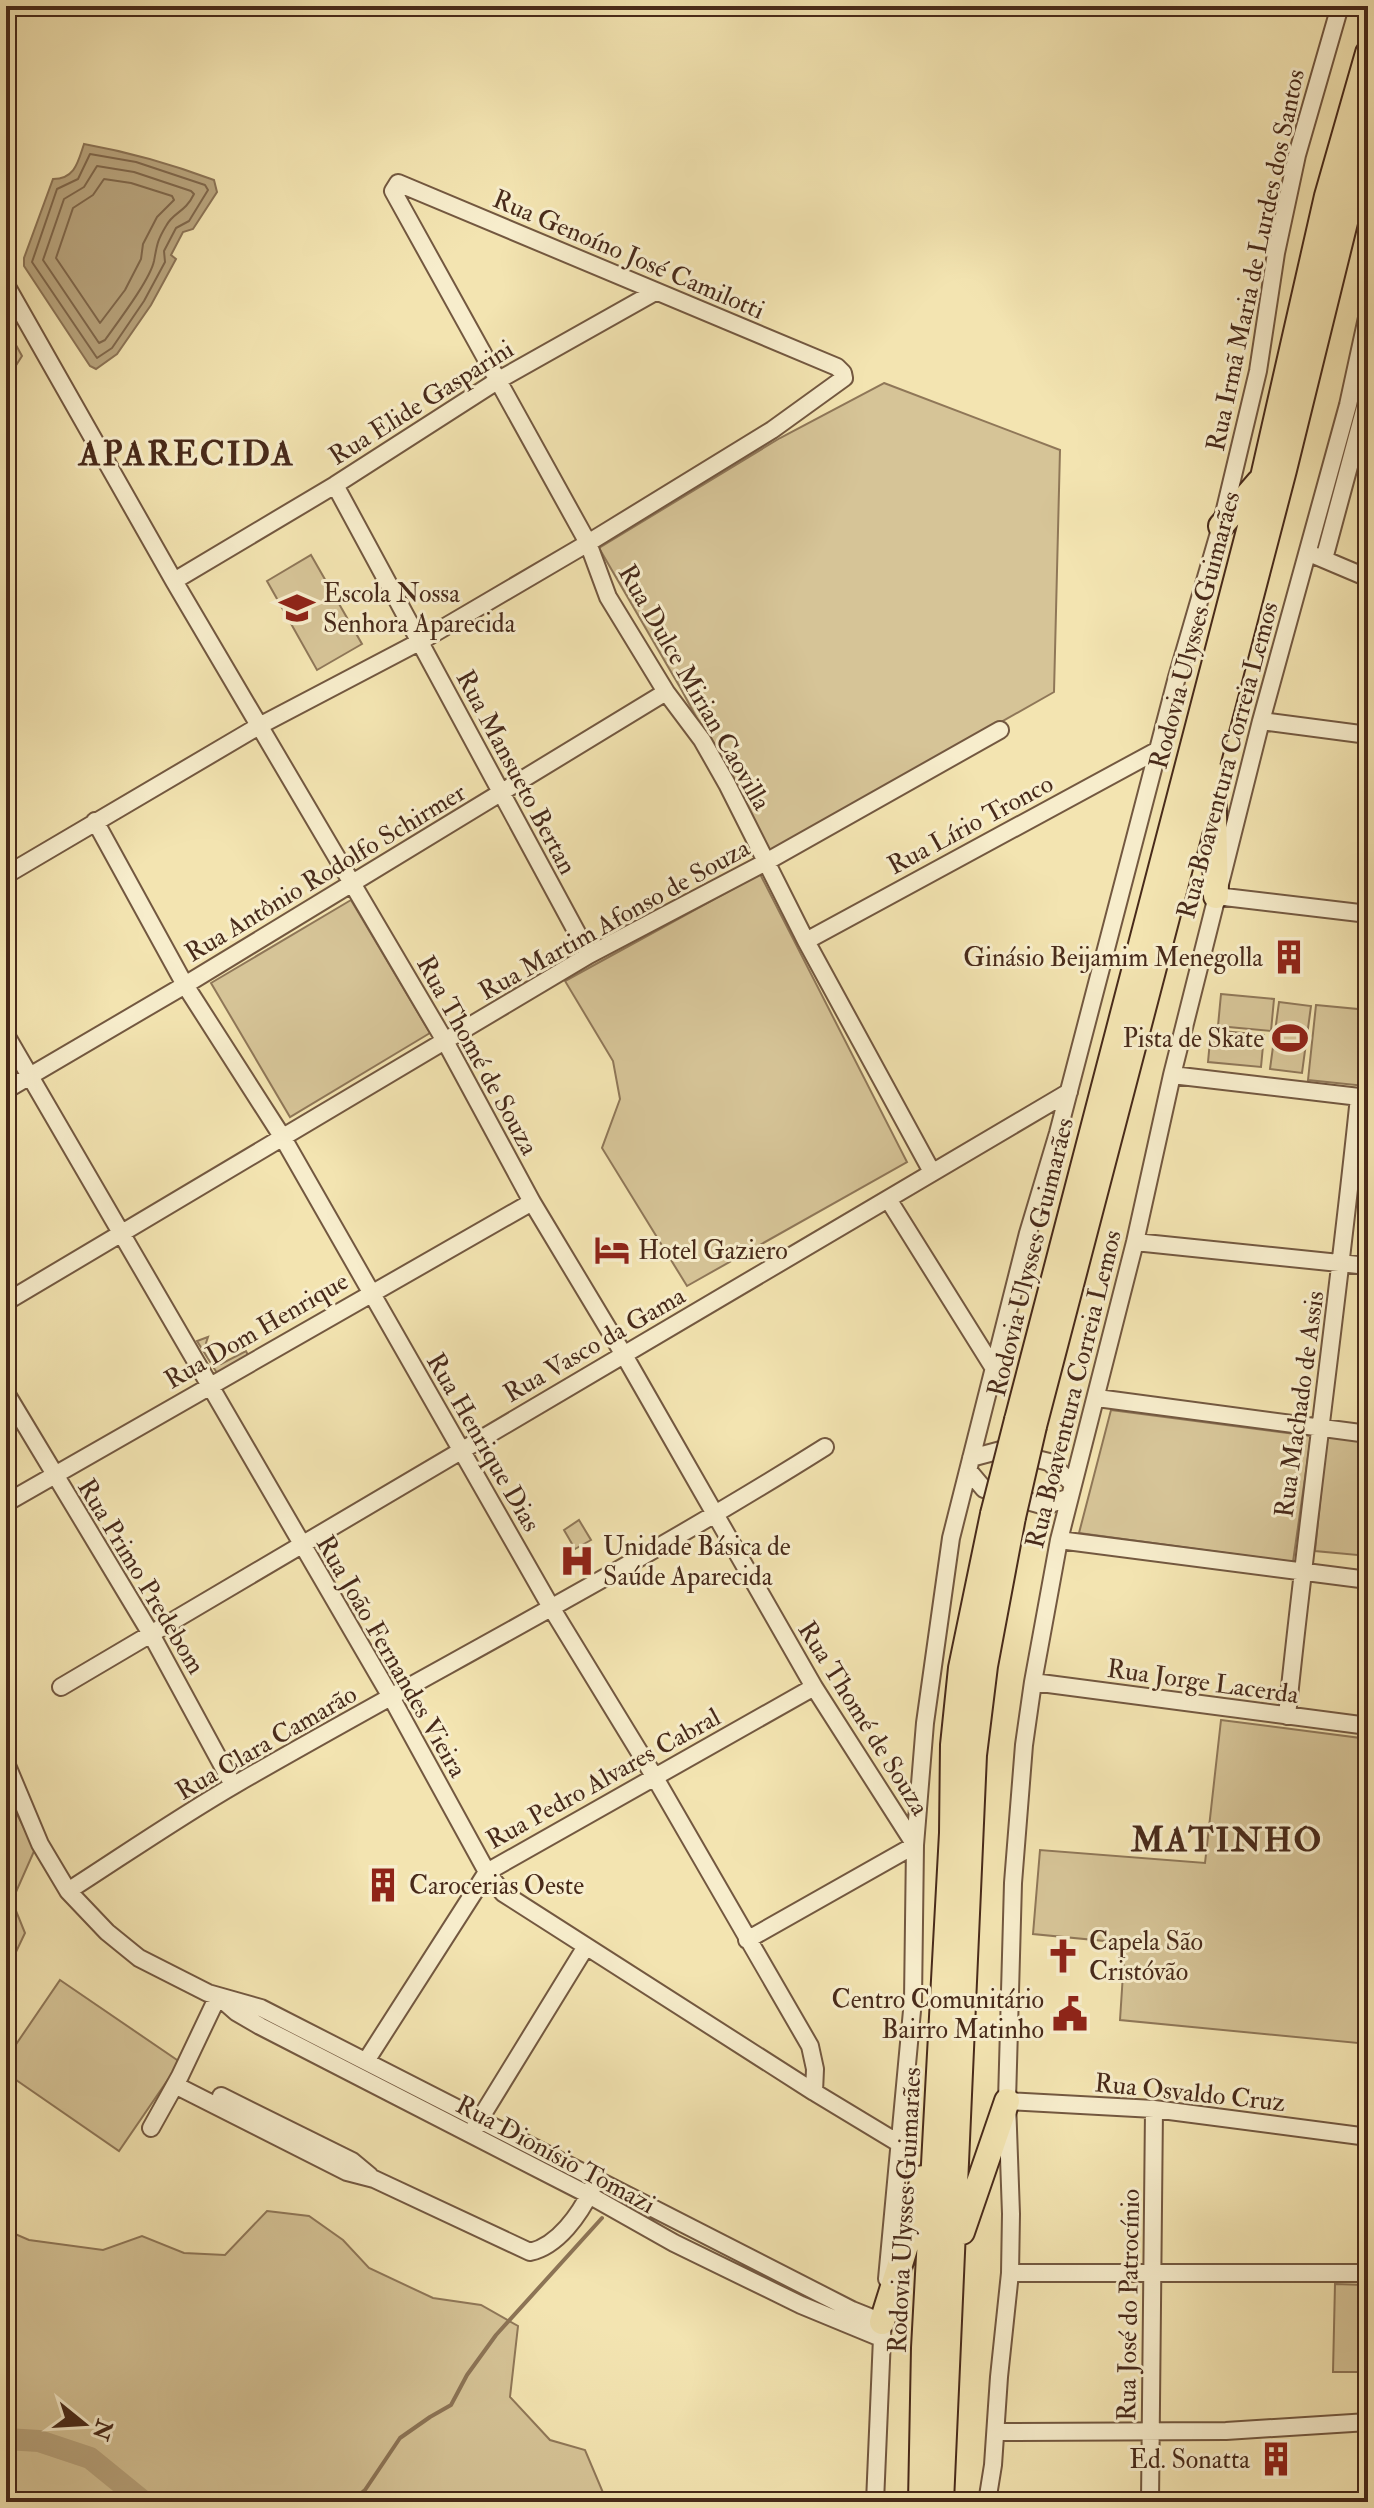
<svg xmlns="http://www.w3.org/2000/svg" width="1374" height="2508" font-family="'IM FELL Double Pica',serif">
  <rect width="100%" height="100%" fill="#f3e4b1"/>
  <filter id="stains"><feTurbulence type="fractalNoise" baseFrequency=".0025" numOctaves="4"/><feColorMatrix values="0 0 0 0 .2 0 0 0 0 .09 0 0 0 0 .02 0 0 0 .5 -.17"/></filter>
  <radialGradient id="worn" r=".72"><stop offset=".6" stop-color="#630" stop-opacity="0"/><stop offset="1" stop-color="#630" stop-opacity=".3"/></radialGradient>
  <!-- green -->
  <path fill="#d6c497" stroke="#8f7758" stroke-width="2" d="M6 334 11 336 22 356 6 381Z
    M884 383 1060 450 1054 692 770 853 681 689 599 548 780 438Z
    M311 555 362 644 317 670 267 581Z
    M760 874 907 1162 687 1286 602 1148 620 1099 613 1061 565 981Z
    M351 900 430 1033 290 1117 211 983Z
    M1221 994 1274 999 1271 1031 1218 1026Z
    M1279 1002 1311 1006 1302 1073 1270 1069Z
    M1316 1005 1368 1010 1365 1086 1308 1080Z
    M1211 1030 1264 1035 1261 1067 1208 1062Z
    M208 1337 206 1343 221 1364 246 1351 248 1355 217 1373 197 1341Z
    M1111 1410 1311 1436 1293 1562 1079 1533Z
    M1327 1434 1368 1438V1556L1315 1551Z
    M579 1520 591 1540 575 1549 564 1530Z
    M1221 1720 1368 1739V2044L1120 2020 1125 1943 1033 1934 1040 1850 1205 1863Z
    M6 1793 35 1849 12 1901 25 1933 6 1973Z
    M60 1980 180 2062 119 2151 6 2073V2059Z
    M267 2211 309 2216 343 2240 369 2268 433 2298 481 2305 518 2326 510 2397 550 2440 585 2450 607 2502H6V2230L29 2240 103 2250 142 2236 184 2253 225 2255Z
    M1335 2284 1366 2285 1364 2372H1333Z"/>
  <!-- water -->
  <path fill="#b9a57e" stroke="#8c7456" stroke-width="2" d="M84 144C129 152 171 164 214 180L217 192 193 229 183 232 171 255 176 259 151 305 117 354 96 369 90 366 24 266V258L53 179C75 179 78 162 84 144Z"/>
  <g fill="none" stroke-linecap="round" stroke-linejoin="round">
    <!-- shore -->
    <path stroke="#80684c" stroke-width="2" d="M90 154 136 162 205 185 208 190 189 221 176 228 164 251 165 262 144 301 112 348 97 358 32 262 57 189 78 179Z
      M97 166 134 172 191 191 194 194C185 213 173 212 166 226 157 241 157 245 154 261 150 280 117 323 105 340L99 343 43 260 64 199 84 187Z
      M104 179 131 183 172 196 174 200 157 217 143 244 141 259 125 290 100 323 56 258 73 208 93 195Z"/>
    <!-- stream -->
    <path stroke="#8c7456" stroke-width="4" d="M351 2502 365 2490 400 2438 430 2417 451 2405 467 2375 496 2335 602 2218"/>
    <!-- river -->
    <path stroke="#b9a57e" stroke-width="22" d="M6 2439 39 2441 90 2458 144 2502"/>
    <!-- minor casing -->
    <g stroke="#735840" stroke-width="20">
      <path id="minor" d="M6 285 174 581 445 1041 532 1202 624 1355 814 1687 915 1845 747 1940
        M335 485 589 955
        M1316 556 1368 578
        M1324 559 1368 396
        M174 581 335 485 497 381 655 292
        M1261 721 1368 735
        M95 821 185 985 283 1138 552 1609 654 1776 810 2046 815 2069 814 2092
        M6 875 259 726 421 641 588 543 772 430 844 378 843 373 837 367 398 183 393 191 588 543 608 597 666 692 702 740 727 784 806 941 932 1172
        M1216 896 1368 914
        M806 941 1158 750
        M6 1035 391 1697 487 1872 503 1893 814 2092 900 2144
        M1172 1075 1368 1098
        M6 1090 185 985 666 692
        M888 1199 993 1367
        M1135 1242 1368 1266
        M6 1302 589 955 766 862 1000 730
        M6 1393 151 1634 233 1785
        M1097 1398 1368 1434
        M971 1458 1001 1450 1049 1462 1073 1484
        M968 1470 984 1489 1038 1504 1045 1506 1070 1497
        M6 1503 532 1202
        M1059 1540 1368 1580
        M1033 1682 1368 1726
        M61 1687 1069 1092
        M1287 1716C1308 1509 1338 1304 1359 1097
        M6 1763 40 1844 68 1891 107 1932 139 1958 208 1993 261 2008 852 2310 882 2322
        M68 1891C124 1855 179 1817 236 1784 432 1671 633 1568 825 1447
        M219 1997 236 2012 260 2026 589 2195 674 2243 801 2305 881 2338
        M366 2061 487 1872 814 1687
        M175 2085 347 2172 374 2179 530 2252C558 2246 580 2214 592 2189
        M221 2096 352 2161 370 2176
        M1007 2101 1154 2109 1368 2137
        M475 2127 585 1948
        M151 2128 180 2076 218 1996
        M1010 2273H1368
        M887 2279 913 2000 915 1845 925 1723 951 1538 1028 1233 1058 1133 1177 677 1221 526 1258 371 1276 253 1297 155 1340 6
        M996 2432 1226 2431 1368 2422
        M875 2502 883 2314
        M987 2502 993 2465 999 2377 1010 2273 1011 2214 1007 2101 1013 1883 1024 1745 1033 1682 1059 1540 1135 1242 1172 1075 1261 721 1348 405 1368 313
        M1150 2502 1154 2109"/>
    </g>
    <!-- highway casing -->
    <g stroke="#482a1a" stroke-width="28">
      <path id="highway" d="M1221 526 1259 482
        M1213 774 1216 896
        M1017 1420 1263 477 1327 196 1368 53
        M1034 1426 1284 470 1368 129
        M962 2232 1007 2101
        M882 2322 908 2239 923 2178
        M921 2502 924 2348 952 1833 953 1745 961 1668 993 1514
        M941 2502 974 1755 985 1666 1013 1517"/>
    </g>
    <!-- minor -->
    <use href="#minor" stroke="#f7edcc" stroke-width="16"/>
    <!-- highway -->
    <use href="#highway" stroke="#f3e4b1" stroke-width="24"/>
    <!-- highway-bridge casing -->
    <g stroke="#482a1a" stroke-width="28" stroke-linecap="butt">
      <path id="highway-bridge" d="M993 1514 1017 1420
        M1013 1517 1034 1426"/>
    </g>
    <!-- highway-bridge -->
    <use href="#highway-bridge" stroke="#f3e4b1" stroke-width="24"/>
  </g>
  <!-- icons -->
  <defs>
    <g id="school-bare" transform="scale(2.76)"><path d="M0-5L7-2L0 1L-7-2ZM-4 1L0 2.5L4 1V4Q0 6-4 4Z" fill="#8f2418" stroke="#f7edcc" stroke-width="2.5" paint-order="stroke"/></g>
    <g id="building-bare" transform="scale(2.76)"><path d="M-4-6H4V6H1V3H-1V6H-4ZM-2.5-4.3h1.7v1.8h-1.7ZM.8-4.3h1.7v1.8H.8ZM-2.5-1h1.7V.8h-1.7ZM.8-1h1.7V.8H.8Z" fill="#8f2418" stroke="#f7edcc" stroke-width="2.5" paint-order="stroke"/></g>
    <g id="stadium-bare" transform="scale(2.76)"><path d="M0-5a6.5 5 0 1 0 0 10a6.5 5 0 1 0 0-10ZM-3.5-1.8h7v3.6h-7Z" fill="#8f2418" stroke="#f7edcc" stroke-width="2.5" paint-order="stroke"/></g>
    <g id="hotel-bare" transform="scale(2.76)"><path d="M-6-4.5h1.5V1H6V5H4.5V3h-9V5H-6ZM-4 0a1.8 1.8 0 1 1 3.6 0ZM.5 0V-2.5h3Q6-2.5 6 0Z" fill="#8f2418" stroke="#f7edcc" stroke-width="2.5" paint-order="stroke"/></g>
    <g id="hospital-bare" transform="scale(2.76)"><path d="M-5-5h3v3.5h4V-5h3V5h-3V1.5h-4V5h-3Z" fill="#8f2418" stroke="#f7edcc" stroke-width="2.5" paint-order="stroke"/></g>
    <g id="church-bare" transform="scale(2.76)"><path d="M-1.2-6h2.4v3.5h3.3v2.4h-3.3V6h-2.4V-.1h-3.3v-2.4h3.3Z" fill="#8f2418" stroke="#f7edcc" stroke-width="2.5" paint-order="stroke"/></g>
    <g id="civic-bare" transform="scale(2.76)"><path d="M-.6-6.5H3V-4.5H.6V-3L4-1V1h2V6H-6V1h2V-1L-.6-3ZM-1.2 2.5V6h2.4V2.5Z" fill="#8f2418" stroke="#f7edcc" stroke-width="2.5" paint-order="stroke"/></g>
  </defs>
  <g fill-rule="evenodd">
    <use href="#school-bare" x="297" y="608"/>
    <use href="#building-bare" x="1289" y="957"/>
    <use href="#stadium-bare" x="1290" y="1038"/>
    <use href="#hotel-bare" x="612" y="1250"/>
    <use href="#hospital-bare" x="577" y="1561"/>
    <use href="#building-bare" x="383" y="1885"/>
    <use href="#church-bare" x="1063" y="1956"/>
    <use href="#civic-bare" x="1070" y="2014"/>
    <use href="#building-bare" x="1276" y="2459"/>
  </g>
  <g text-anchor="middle" stroke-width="6" stroke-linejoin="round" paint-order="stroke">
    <!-- street labels -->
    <g font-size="26" fill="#482a1a" stroke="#f7edcc">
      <text transform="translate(629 254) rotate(23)" y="9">Rua Genoíno José Camilotti</text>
      <text transform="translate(1255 260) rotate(-78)" y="9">Rua Irmã Maria de Lurdes dos Santos</text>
      <text transform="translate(421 402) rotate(-32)" y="9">Rua Elide Gasparini</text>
      <text transform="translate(1194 630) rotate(-75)" y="9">Rodovia Ulysses Guimarães</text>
      <text transform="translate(695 687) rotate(60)" y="9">Rua Dulce Mirian Caovilla</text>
      <text transform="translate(1227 760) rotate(-75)" y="9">Rua Boaventura Correia Lemos</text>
      <text transform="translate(517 772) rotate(62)" y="9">Rua Mansueto Bertan</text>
      <text transform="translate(970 824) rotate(-28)" y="9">Rua Lírio Tronco</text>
      <text transform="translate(325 872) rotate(-31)" y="9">Rua Antônio Rodolfo Schirmer</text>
      <text transform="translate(614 919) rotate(-29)" y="9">Rua Martim Afonso de Souza</text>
      <text transform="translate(478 1055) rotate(61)" y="9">Rua Thomé de Souza</text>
      <text transform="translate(1030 1257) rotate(-76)" y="9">Rodovia Ulysses Guimarães</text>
      <text transform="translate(256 1330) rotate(-30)" y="9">Rua Dom Henrique</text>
      <text transform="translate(594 1344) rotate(-30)" y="9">Rua Vasco da Gama</text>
      <text transform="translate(1073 1389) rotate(-76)" y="9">Rua Boaventura Correia Lemos</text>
      <text transform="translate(1299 1404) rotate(-82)" y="9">Rua Machado de Assis</text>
      <text transform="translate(484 1442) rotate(60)" y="9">Rua Henrique Dias</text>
      <text transform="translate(142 1576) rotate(59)" y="9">Rua Primo Predebom</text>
      <text transform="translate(392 1656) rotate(60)" y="9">Rua João Fernandes Vieira</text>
      <text transform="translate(1203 1681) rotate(8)" y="9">Rua Jorge Lacerda</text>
      <text transform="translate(864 1718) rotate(58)" y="9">Rua Thomé de Souza</text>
      <text transform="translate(266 1742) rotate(-30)" y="9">Rua Clara Camarão</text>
      <text transform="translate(603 1778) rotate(-29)" y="9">Rua Pedro Alvares Cabral</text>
      <text transform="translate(1190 2092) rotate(6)" y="9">Rua Osvaldo Cruz</text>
      <text transform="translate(556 2154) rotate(28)" y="9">Rua Dionísio Tomazi</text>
      <text transform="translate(904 2210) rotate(-87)" y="9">Rodovia Ulysses Guimarães</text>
      <text transform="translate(1128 2305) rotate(-89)" y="9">Rua José do Patrocínio</text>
    </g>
    <!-- poi labels -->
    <g font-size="26" fill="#482a1a" stroke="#f7edcc" text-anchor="start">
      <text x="323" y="602">Escola Nossa<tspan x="323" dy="30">Senhora Aparecida</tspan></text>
      <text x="1263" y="966" text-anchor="end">Ginásio Beijamim Menegolla</text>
      <text x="1264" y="1047" text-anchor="end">Pista de Skate</text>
      <text x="638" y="1259">Hotel Gaziero</text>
      <text x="603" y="1555">Unidade Básica de<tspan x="603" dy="30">Saúde Aparecida</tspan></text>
      <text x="409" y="1894">Carocerias Oeste</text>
      <text x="1089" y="1950">Capela São<tspan x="1089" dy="30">Cristóvão</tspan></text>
      <text x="1044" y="2008" text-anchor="end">Centro Comunitário<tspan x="1044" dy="30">Bairro Matinho</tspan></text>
      <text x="1250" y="2468" text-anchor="end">Ed. Sonatta</text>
    </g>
    <!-- district labels -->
    <g font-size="34" font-weight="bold" letter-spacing="2" fill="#482a1a" stroke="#f7edcc">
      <text x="187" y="465">APARECIDA</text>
      <text x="1227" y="1851">MATINHO</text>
    </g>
  </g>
  <!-- margin -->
  <rect width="1374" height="2508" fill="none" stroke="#f3e4b1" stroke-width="32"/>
  <rect x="8" y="8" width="1358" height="2492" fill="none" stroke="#482a1a" stroke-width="4"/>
  <rect x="16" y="16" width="1342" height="2476" fill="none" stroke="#482a1a" stroke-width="2"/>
  <!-- north arrow -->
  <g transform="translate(84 2424) rotate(108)" stroke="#f7edcc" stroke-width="6" paint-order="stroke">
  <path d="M0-6L14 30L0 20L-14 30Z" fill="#482a1a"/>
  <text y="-12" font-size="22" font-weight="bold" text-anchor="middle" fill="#482a1a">N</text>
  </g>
  <rect width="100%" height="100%" filter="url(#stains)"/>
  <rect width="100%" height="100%" fill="url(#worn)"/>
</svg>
